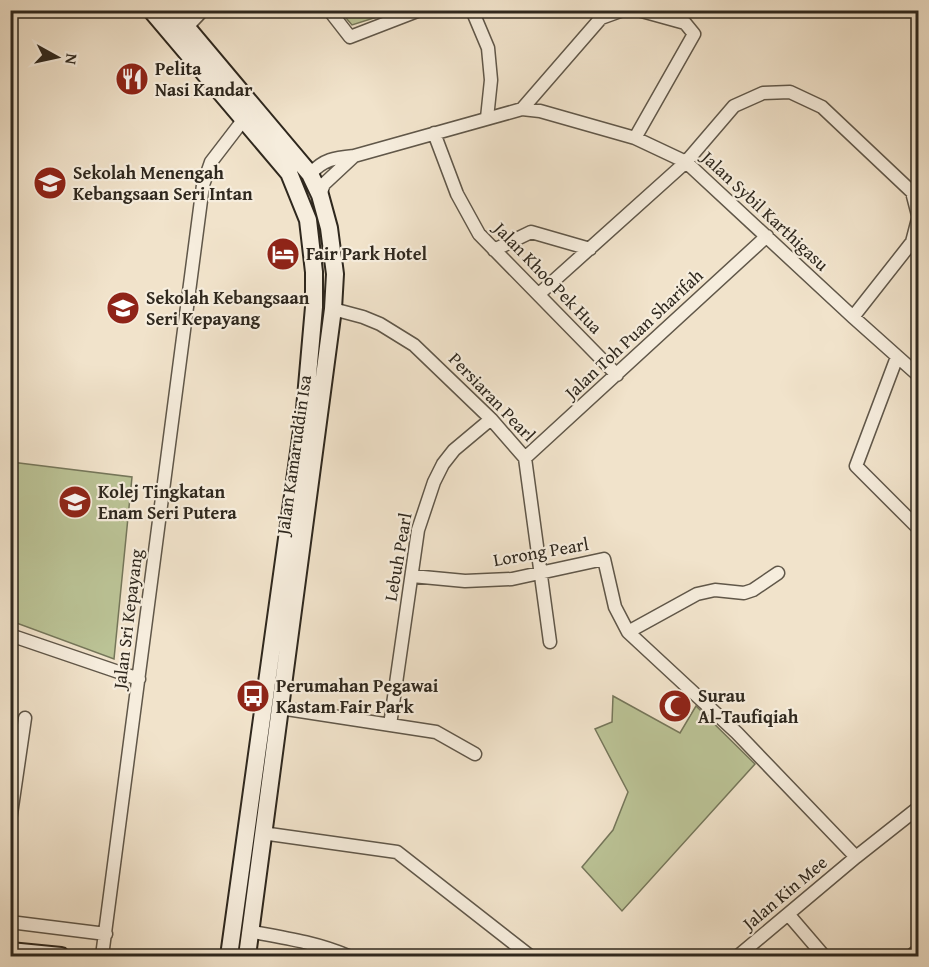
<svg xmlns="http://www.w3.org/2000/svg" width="929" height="967" font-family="'Gentium Book Plus',serif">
  <rect width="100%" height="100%" fill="#f1e3cb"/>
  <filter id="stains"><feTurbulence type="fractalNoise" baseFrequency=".00333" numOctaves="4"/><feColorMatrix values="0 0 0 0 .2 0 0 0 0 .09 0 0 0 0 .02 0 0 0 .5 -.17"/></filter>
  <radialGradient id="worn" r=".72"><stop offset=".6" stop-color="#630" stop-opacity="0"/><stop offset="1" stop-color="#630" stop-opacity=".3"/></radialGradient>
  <!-- green -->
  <path fill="#bbc396" stroke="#75765a" stroke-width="1.5" d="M340 11H396L352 25Z
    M11 462 132 477 114 659 11 621Z
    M613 696 680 733 696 706 755 764 622 911 582 867 613 830 628 792 595 729 612 722Z"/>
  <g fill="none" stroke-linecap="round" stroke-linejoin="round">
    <!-- street casing -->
    <g stroke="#605749" stroke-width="15">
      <path id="street" d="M329 10 350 37 420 10
        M472 10 488 48 491 80 487 118
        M186 28 203 10
        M522 109 601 18 623 10
        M434 133 457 194 479 234 617 375
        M635 138 694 34 685 23 638 10
        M310 174C324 159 334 158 354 156L522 109 540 111 635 138 686 162 853 317 918 375
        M320 195 324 184 353 157
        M494 250 531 232 590 249
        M539 294 686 162 734 106 763 93 790 92 822 107 912 192 918 215
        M333 309 363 317 380 324 414 345 491 419 525 458 550 642
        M853 317 912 242 918 219
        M897 357 856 466 918 528
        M525 458 767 236
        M412 576 465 581 512 579 604 559 615 607 628 632 737 733 856 857
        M628 632 697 594 715 590 744 593 753 590 778 573
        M10 635 139 679
        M280 708 436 732 475 754
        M390 725 418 530 434 482 443 464 454 450 491 419
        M10 821 25 718
        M262 833 397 852 530 956
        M788 914 824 956
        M10 922 106 934
        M253 932C286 938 318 943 348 956
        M102 956 203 185 211 162 244 119
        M738 956 856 857 918 808
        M911 956 918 950"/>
    </g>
    <!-- secondary casing -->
    <g stroke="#2f281e" stroke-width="20">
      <path id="secondary" d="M151 10 289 173 308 220 314 272V307L305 409 229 956
        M172 10 310 174 320 195 329 228 335 274 333 309 247 956
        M10 951 61 956"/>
    </g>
    <!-- street -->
    <use href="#street" stroke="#f6eddd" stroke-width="12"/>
    <!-- secondary -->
    <use href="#secondary" stroke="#f6eddd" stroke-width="16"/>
  </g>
  <!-- icons -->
  <defs>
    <g id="restaurant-disc" transform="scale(1.725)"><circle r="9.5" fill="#8f2418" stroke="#f6eddd"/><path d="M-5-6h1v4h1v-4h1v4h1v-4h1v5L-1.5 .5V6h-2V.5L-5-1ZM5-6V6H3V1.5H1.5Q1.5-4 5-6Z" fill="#fff"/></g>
    <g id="school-disc" transform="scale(1.725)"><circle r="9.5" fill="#8f2418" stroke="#f6eddd"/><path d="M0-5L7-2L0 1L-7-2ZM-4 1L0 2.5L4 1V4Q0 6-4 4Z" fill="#fff"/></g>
    <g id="hotel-disc" transform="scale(1.725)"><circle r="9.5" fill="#8f2418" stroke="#f6eddd"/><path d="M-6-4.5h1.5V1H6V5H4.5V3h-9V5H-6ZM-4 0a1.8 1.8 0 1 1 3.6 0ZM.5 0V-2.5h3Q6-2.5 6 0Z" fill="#fff"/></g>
    <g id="bus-disc" transform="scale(1.725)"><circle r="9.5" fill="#8f2418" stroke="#f6eddd"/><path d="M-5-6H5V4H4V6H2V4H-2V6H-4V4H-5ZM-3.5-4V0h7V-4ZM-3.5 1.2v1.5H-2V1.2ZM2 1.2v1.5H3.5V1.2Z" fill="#fff"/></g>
    <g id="mosque-disc" transform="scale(1.725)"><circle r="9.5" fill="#8f2418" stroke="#f6eddd"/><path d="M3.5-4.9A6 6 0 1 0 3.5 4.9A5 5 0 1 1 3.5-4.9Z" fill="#fff"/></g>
  </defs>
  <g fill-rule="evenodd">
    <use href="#restaurant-disc" x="132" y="79"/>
    <use href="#school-disc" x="50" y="183"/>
    <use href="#hotel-disc" x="283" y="254"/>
    <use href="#school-disc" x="123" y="308"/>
    <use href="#school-disc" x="75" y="502"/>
    <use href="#bus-disc" x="253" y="696"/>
    <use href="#mosque-disc" x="675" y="706"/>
  </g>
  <g text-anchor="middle" stroke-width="4.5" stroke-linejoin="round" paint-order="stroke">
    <!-- poi labels -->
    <g font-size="18" font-weight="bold" fill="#2f281e" stroke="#f6eddd" text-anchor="start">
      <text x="155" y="75">Pelita<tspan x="155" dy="21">Nasi Kandar</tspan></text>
      <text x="73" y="179">Sekolah Menengah<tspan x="73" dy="21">Kebangsaan Seri Intan</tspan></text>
      <text x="306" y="260">Fair Park Hotel</text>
      <text x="146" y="304">Sekolah Kebangsaan<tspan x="146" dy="21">Seri Kepayang</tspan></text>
      <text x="98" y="498">Kolej Tingkatan<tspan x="98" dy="21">Enam Seri Putera</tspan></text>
      <text x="276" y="692">Perumahan Pegawai<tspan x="276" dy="21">Kastam Fair Park</tspan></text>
      <text x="698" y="702">Surau<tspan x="698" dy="21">Al-Taufiqiah</tspan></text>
    </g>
    <!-- street labels -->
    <g font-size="18" fill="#2f281e" stroke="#f6eddd">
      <text transform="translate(765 211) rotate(43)" y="6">Jalan Sybil Karthigasu</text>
      <text transform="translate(548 278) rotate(46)" y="6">Jalan Khoo Pek Hua</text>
      <text transform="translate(634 334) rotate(-43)" y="6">Jalan Toh Puan Sharifah</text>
      <text transform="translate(492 397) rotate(46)" y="6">Persiaran Pearl</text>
      <text transform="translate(294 455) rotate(-82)" y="6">Jalan Kamaruddin Isa</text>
      <text transform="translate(541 552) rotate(-10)" y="6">Lorong Pearl</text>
      <text transform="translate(398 557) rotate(-80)" y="6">Lebuh Pearl</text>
      <text transform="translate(128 619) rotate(-83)" y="6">Jalan Sri Kepayang</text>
      <text transform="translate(785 893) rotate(-40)" y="6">Jalan Kin Mee</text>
    </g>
  </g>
  <!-- margin -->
  <rect width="929" height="967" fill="none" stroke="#f1e3cb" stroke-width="36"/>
  <rect x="12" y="12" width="905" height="943" fill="none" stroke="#2f281e" stroke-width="3"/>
  <rect x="18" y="18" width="893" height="931" fill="none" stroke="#2f281e" stroke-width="1.5"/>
  <!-- north arrow -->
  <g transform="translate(57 57) rotate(98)" stroke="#f6eddd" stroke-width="4.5" paint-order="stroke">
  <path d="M0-4.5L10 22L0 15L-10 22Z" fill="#2f281e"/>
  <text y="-9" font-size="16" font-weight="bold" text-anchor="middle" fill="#2f281e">N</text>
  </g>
  <rect width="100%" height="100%" filter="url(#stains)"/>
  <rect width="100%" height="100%" fill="url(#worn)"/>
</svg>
